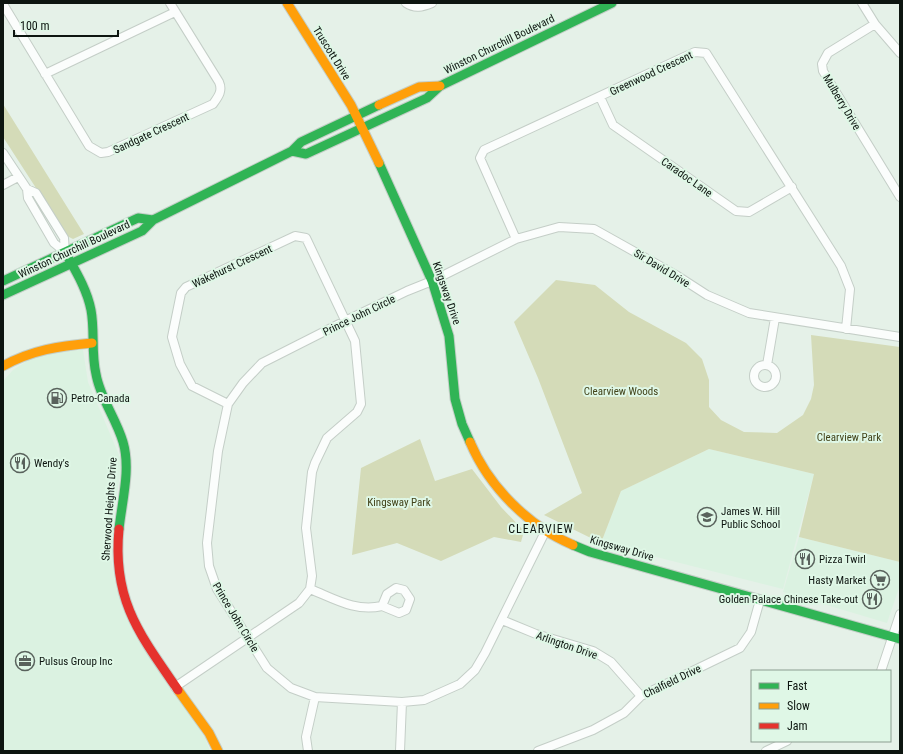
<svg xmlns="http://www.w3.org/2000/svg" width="903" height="754" font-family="'Roboto Condensed',sans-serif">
  <rect width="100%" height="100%" fill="#e5f1e8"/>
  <!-- built -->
  <path fill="#dbf2e1" d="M80 350H83L88 382 122 462 114 514 111 558 116 588 205 738 210 751H3V381L13 370 38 354Z
    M709 449 814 474 783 589 601 543 621 491Z
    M799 537 900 562V585L887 623 783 592Z"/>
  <!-- green -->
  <path fill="#d4dbb8" d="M3 104 84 234 73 239 67 236 3 137Z
    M556 280 595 285 629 312 686 343 702 359 709 380V407L721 420 744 432 777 433 803 415 811 399 814 385 811 335 900 347V562L799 537 814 474 709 449 621 491 601 543 544 515 582 493 538 378 514 322Z
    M420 439 435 481 472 469 501 507 524 531 521 542 494 537 441 561 397 543 352 555 361 468Z"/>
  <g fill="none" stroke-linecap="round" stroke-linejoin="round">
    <!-- street casing -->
    <g stroke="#c4cec7" stroke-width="10">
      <path id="street" d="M406 3C415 9 422 7 432 3
        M862 3 875 24 900 53
        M3 4 89 146 101 153 108 152 213 104C218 97 223 91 219 82L170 3
        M875 24 828 53 822 64 823 71 900 197
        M45 74 175 12
        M600 97 613 125 736 211 749 212 792 187
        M3 153 27 189 36 193 64 238 65 252
        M3 185 18 177
        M27 189 28 198 54 243 65 252
        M516 239 480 158 484 150 695 52 706 53 841 266 850 289 846 329
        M754 376a11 11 0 1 1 22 0a11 11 0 1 1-22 0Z
        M767 365 775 318
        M545 532 485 653 475 670 460 684 424 700 402 702 315 697 291 688 267 668 217 589 209 566 207 543 218 451 228 404 243 383 262 363 347 320 407 291 432 281 516 239 559 227 594 229 676 275 707 295 749 313 900 337
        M396 588 404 590 410 599 406 610 399 613 382 606 387 594Z
        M310 589C335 599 355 612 382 606
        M502 620 536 634 593 651 611 662 641 696
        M881 671 900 614
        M175 687 299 603 310 589 312 576 306 528 312 472 315 463 327 438 357 412 361 404 355 341 306 238 295 236 186 287 181 293 172 337 180 364 192 386 228 404
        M308 751 306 737 315 697
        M400 751 402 702
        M538 751 593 730 624 713 641 696 740 648 751 632 760 600
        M766 751 787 741"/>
    </g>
    <!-- fast casing -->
    <g stroke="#c4cec7" stroke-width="11">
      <path id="fast" d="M292 151 306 154 427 98 440 86 612 3
        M379 163 432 281 449 336 455 399 462 424 470 442
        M65 252C75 270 87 289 91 310 95 331 91 353 96 374 100 398 116 418 123 442 131 469 122 501 119 529
        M3 281 138 218 153 220
        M3 295 142 231 153 220 292 151 301 142 379 105
        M573 545 590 552 900 639"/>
    </g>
    <!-- slow casing -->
    <g stroke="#c4cec7" stroke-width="11">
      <path id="slow" d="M287 3 351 105 379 163
        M379 105 419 87 440 86
        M3 366C32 350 59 346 92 343
        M470 442C489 487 528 526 573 545
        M178 690 209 733 218 751"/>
    </g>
    <!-- jam casing -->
    <g stroke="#c4cec7" stroke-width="11">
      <path id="jam" d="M119 529C112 600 140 635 178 690"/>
    </g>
    <!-- street -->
    <use href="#street" stroke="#fbfdfc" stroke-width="8"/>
    <!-- fast -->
    <use href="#fast" stroke="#30b455" stroke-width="9"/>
    <!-- slow -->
    <use href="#slow" stroke="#ff9f0a" stroke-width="9"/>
    <!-- jam -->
    <use href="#jam" stroke="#e5322d" stroke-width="9"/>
  </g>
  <!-- icons -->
  <defs>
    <g id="fuel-ring" transform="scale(1)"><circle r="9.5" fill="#dff7e6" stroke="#59625c" stroke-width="1.5"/><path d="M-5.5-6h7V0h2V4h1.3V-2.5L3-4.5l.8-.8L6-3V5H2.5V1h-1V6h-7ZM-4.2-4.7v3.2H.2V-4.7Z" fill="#59625c"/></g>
    <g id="restaurant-ring" transform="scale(1)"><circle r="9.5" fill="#dff7e6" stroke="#59625c" stroke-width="1.5"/><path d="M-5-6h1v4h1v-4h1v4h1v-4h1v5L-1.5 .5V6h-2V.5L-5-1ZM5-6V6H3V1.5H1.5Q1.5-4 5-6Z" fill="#59625c"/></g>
    <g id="school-ring" transform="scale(1)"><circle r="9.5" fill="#dff7e6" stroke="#59625c" stroke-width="1.5"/><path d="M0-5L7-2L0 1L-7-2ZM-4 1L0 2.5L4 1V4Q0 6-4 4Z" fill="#59625c"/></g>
    <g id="supermarket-ring" transform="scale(1)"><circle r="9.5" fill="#dff7e6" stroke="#59625c" stroke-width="1.5"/><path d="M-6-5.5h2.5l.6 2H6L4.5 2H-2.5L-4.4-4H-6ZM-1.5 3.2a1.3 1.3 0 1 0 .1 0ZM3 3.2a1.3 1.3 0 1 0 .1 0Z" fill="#59625c"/></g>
    <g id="office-ring" transform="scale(1)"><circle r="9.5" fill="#dff7e6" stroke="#59625c" stroke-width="1.5"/><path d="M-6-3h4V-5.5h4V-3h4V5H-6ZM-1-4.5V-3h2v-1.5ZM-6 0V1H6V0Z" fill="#59625c"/></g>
  </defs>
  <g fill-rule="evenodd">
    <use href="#fuel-ring" x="57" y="398"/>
    <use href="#restaurant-ring" x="20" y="463"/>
    <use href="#school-ring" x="707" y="517"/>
    <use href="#restaurant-ring" x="805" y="559"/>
    <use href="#supermarket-ring" x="880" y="580"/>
    <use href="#restaurant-ring" x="872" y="599"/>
    <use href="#office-ring" x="25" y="661"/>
  </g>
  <g text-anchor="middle" stroke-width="4" stroke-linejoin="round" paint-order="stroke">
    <!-- street labels -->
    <g font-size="11" fill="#0d1510" stroke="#dff7e6">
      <text transform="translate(499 44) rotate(-26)" y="4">Winston Churchill Boulevard</text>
      <text transform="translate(332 53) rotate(58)" y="4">Truscott Drive</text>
      <text transform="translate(651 73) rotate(-25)" y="4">Greenwood Crescent</text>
      <text transform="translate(842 102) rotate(59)" y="4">Mulberry Drive</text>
      <text transform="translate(151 133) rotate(-25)" y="4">Sandgate Crescent</text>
      <text transform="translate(687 177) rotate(35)" y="4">Caradoc Lane</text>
      <text transform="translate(74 249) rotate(-25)" y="4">Winston Churchill Boulevard</text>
      <text transform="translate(232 266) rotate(-25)" y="4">Wakehurst Crescent</text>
      <text transform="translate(662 268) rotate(31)" y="4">Sir David Drive</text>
      <text transform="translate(447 293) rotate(71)" y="4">Kingsway Drive</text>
      <text transform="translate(359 315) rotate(-26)" y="4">Prince John Circle</text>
      <text transform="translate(109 509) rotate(-86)" y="4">Sherwood Heights Drive</text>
      <text transform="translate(622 548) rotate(16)" y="4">Kingsway Drive</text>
      <text transform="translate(236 617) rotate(59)" y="4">Prince John Circle</text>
      <text transform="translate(567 645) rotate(19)" y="4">Arlington Drive</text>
      <text transform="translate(672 681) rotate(-26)" y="4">Chalfield Drive</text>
    </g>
    <!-- park labels -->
    <g font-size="11" fill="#42431a" stroke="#dff7e6">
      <text x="621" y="395">Clearview Woods</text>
      <text x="849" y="441">Clearview Park</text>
      <text x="399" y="506">Kingsway Park</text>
    </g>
    <!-- poi labels -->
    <g font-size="11" fill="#0d1510" stroke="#dff7e6" text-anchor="start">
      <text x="71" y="402">Petro-Canada</text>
      <text x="34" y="467">Wendy's</text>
      <text x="721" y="515">James W. Hill<tspan x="721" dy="13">Public School</tspan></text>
      <text x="819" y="563">Pizza Twirl</text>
      <text x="866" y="584" text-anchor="end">Hasty Market</text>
      <text x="858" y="603" text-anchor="end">Golden Palace Chinese Take-out</text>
      <text x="39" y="665">Pulsus Group Inc</text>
    </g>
    <!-- neighbourhood labels -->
    <g font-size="12" letter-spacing="1" fill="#0d1510" stroke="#dff7e6">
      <text x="541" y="533">CLEARVIEW</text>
    </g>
  </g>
  <!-- border -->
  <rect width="903" height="754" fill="none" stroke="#0d1510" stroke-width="8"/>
  <!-- legend -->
  <rect x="751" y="670" width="140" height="72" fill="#dff7e6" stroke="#8b9d90"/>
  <rect x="759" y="683" width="20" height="6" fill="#30b455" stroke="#8b9d90"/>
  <text x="787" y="690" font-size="12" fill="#0d1510">Fast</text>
  <rect x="759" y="703" width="20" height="6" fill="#ff9f0a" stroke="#8b9d90"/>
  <text x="787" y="710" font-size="12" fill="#0d1510">Slow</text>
  <rect x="759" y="723" width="20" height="6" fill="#e5322d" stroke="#8b9d90"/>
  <text x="787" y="730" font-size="12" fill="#0d1510">Jam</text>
  <!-- scale -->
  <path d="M14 30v6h104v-6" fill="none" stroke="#0d1510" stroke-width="2"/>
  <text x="20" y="30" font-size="12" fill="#0d1510" stroke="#dff7e6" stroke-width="3" paint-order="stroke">100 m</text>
</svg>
